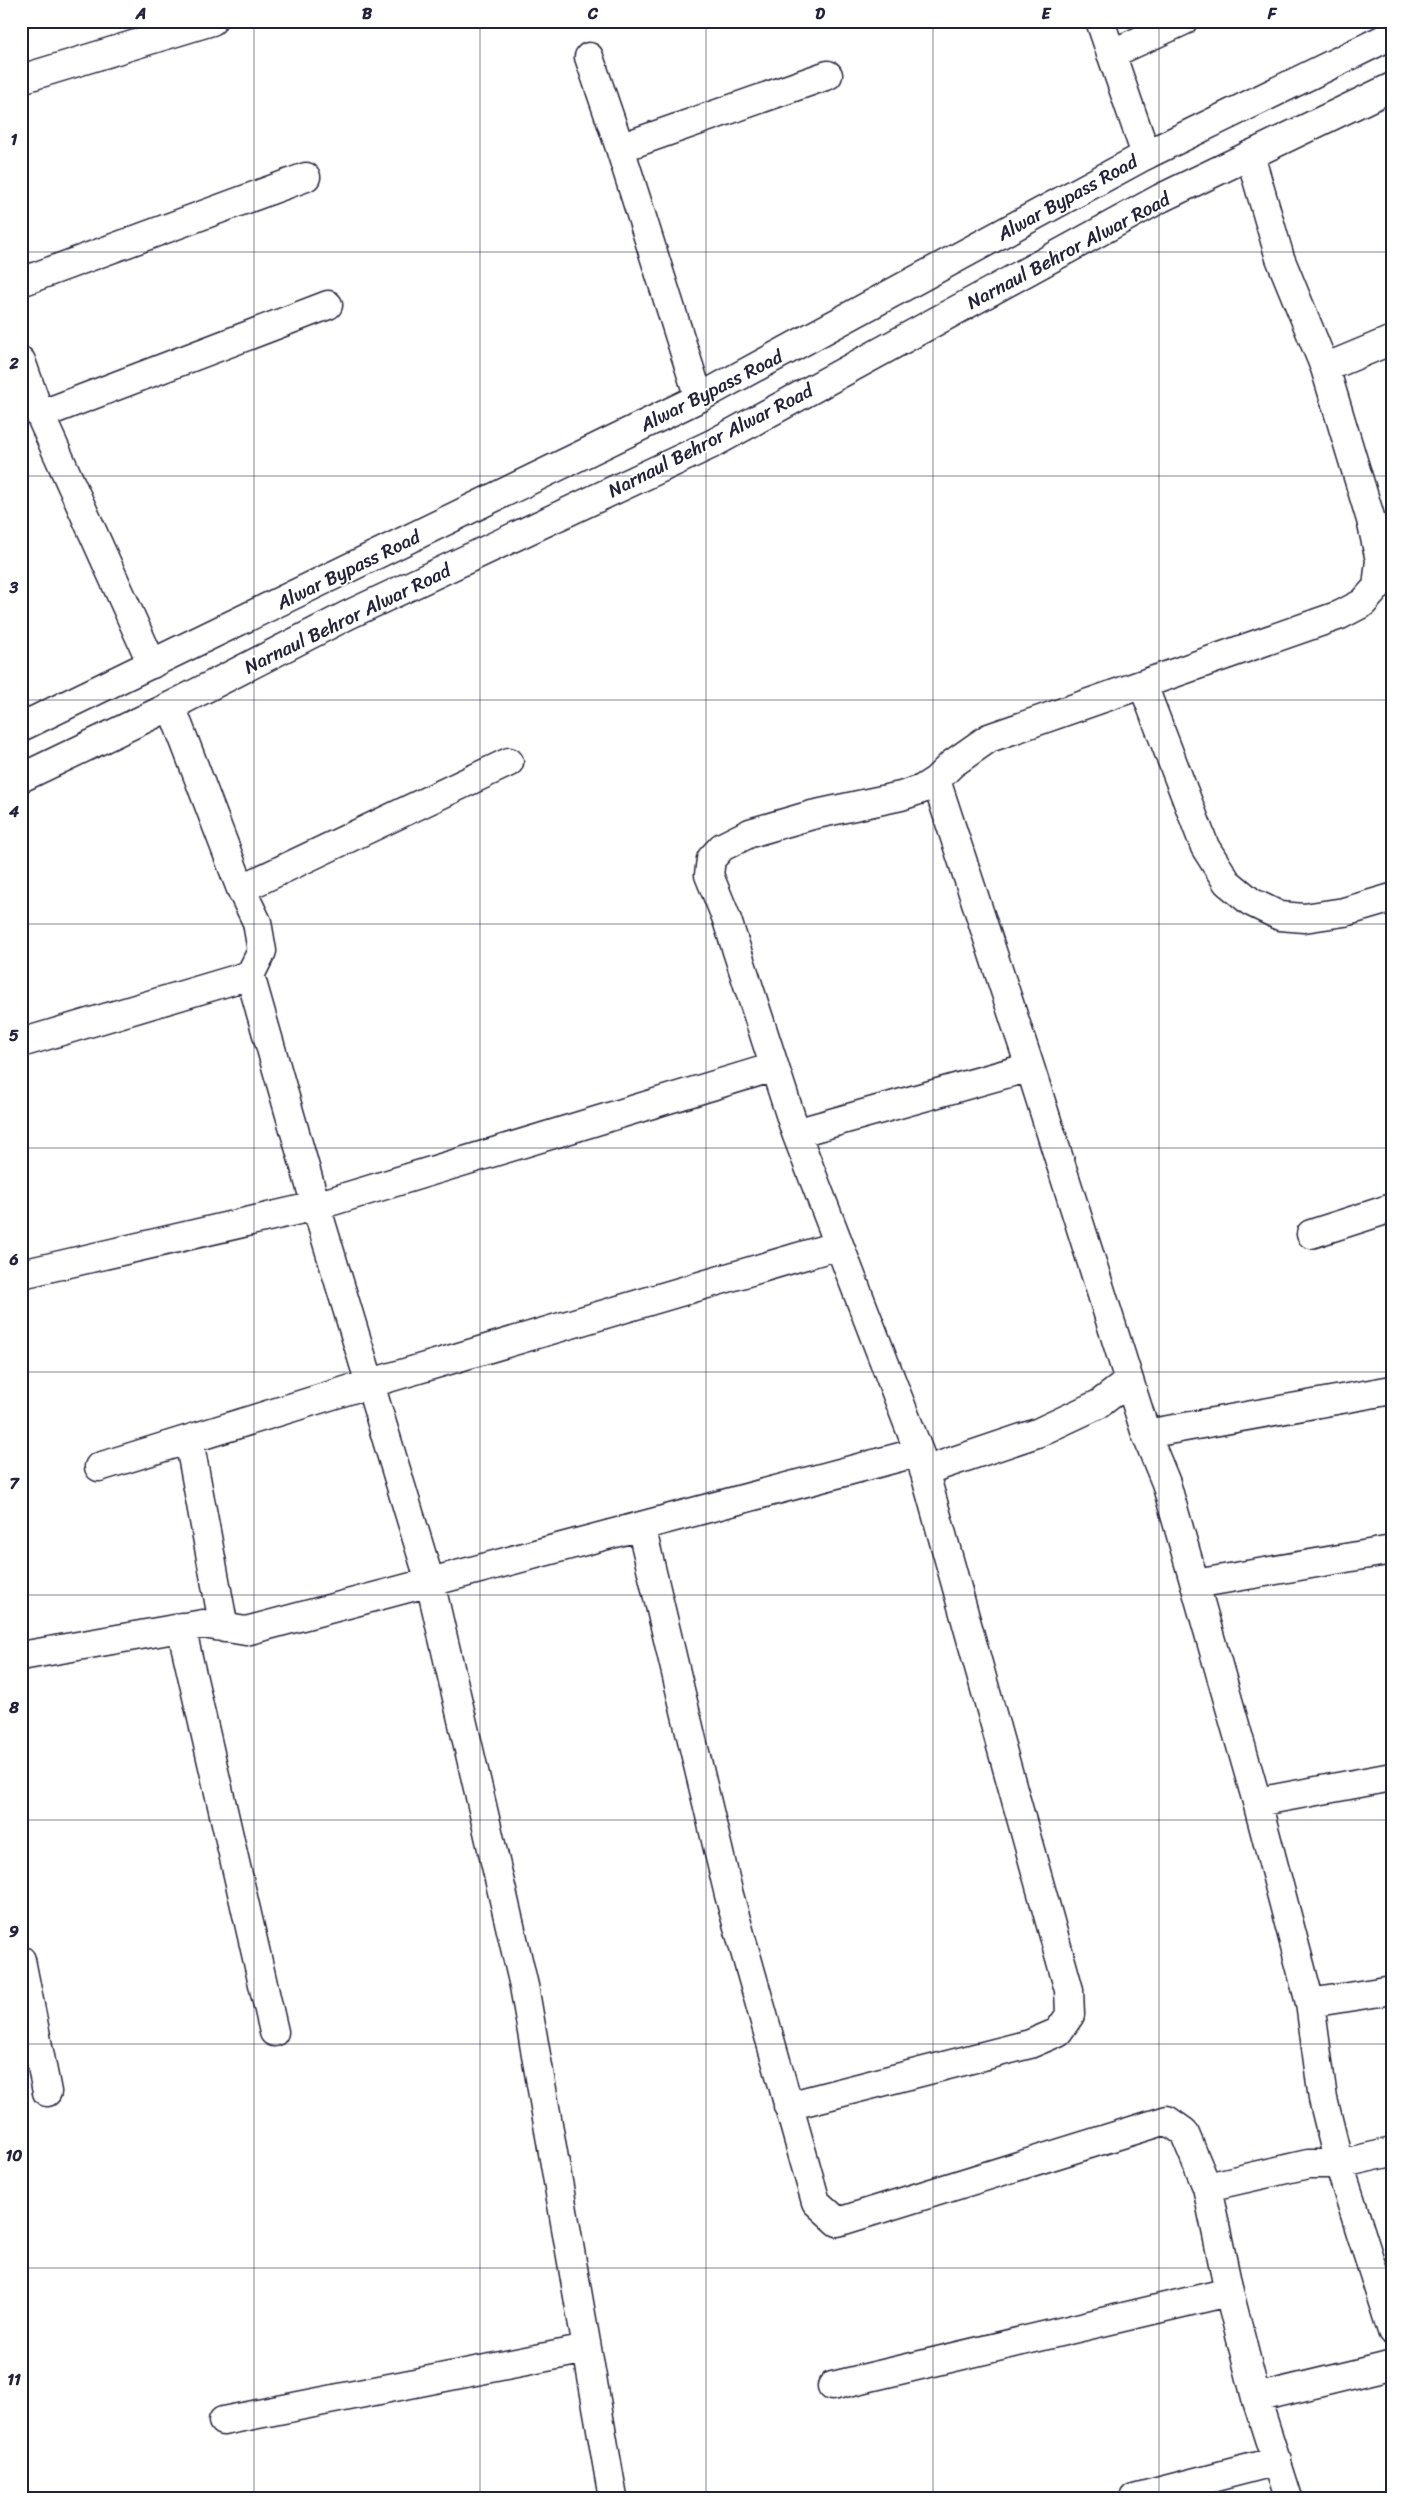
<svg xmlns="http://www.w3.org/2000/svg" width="1413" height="2519" font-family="Sriracha,sans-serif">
  <rect width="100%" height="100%" fill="#fff"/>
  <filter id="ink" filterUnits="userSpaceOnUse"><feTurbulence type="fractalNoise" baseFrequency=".02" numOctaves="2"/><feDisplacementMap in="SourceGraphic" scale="10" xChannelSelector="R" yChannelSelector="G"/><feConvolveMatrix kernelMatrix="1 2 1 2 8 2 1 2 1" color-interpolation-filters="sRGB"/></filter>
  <g filter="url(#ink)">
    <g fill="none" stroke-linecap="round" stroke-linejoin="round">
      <!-- minor casing -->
      <g stroke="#22223b" stroke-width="31">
        <path id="minor" d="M1100 21 1146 155
          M1111 54 1183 21
          M589 57 620 148 699 398
          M21 79 212 21
          M620 148 828 75
          M21 282 306 177
          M21 361 40 415 152 664
          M1325 368 1392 340
          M40 415 328 305
          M1143 685 1205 847 1227 882 1251 902 1280 916 1304 918 1344 912 1392 898
          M936 780 1030 1067 1146 1434 1166 1483 1257 1802 1310 2003 1323 2099 1339 2164H1308L1207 2187
          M241 889 509 762
          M250 975 316 1206 430 1582 524 1986 613 2498
          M21 1043 250 975 262 951 257 922 241 889 171 706
          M796 1133 1030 1067
          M1311 1234 1392 1208
          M26 1273 316 1206 774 1067
          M1146 1434 1392 1390
          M189 1440 224 1628
          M99 1467 371 1383 839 1245
          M924 1471 1037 1433 1099 1404 1129 1381
          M641 1526 729 1895 816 2202 838 2222 1167 2120 1184 2132 1207 2187 1229 2292 1256 2398 1288 2498
          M1195 1584 1392 1550
          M181 1627 274 2032
          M21 1656 203 1624 246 1631 919 1452
          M1257 1802 1392 1777
          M21 1960 47 2092
          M1310 2003 1392 1990
          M788 2106 1030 2044 1058 2032 1070 2015 1069 1990 919 1452 796 1133 726 917 709 875 711 859 722 847 750 833 812 815 901 796 922 789 936 780 952 764 989 738 1340 615 1363 603 1377 587 1380 560 1371 520 1325 368 1280 258 1250 155
          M1392 2152 1339 2164 1392 2331
          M832 2386 1229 2292
          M1256 2398 1392 2365
          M223 2421 587 2349
          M1134 2498 1277 2461"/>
      </g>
      <!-- major casing -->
      <g stroke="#22223b" stroke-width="31">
        <path id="major" d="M21 727 699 398 1146 155 1392 35
          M21 778 171 706 348 615 712 444 1161 198 1392 87"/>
      </g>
      <!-- minor -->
      <use href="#minor" stroke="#fff" stroke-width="28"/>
      <!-- major -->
      <use href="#major" stroke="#fff" stroke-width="28"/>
    </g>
  </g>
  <!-- grid -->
  <path fill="none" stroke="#22223b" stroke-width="1" stroke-opacity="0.55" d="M254 21V2498M480 21V2498M706 21V2498M933 21V2498M1159 21V2498M21 252H1392M21 476H1392M21 700H1392M21 924H1392M21 1148H1392M21 1372H1392M21 1595H1392M21 1820H1392M21 2044H1392M21 2268H1392"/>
  <g text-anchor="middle" stroke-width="4" stroke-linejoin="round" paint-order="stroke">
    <!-- street labels -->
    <g font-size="19" fill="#22223b" stroke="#fff">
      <text transform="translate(1067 197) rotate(-29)" y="7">Alwar Bypass Road</text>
      <text transform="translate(1068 250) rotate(-28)" y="7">Narnaul Behror Alwar Road</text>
      <text transform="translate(711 390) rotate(-27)" y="7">Alwar Bypass Road</text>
      <text transform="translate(710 440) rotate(-27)" y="7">Narnaul Behror Alwar Road</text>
      <text transform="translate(348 569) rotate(-26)" y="7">Alwar Bypass Road</text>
      <text transform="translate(347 618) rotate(-26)" y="7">Narnaul Behror Alwar Road</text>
    </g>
  </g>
  <!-- margin -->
  <rect width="1413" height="2519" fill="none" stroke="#fff" stroke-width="55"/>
  <rect x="28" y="28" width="1358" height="2464" fill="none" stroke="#22223b" stroke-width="2"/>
  <g font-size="16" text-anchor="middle" font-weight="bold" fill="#22223b">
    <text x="141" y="19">A</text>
    <text x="367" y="19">B</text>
    <text x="593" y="19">C</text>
    <text x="820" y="19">D</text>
    <text x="1046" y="19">E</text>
    <text x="1272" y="19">F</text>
    <text x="14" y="145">1</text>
    <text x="14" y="369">2</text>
    <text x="14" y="593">3</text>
    <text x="14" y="817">4</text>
    <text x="14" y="1041">5</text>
    <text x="14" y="1265">6</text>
    <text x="14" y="1489">7</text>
    <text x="14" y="1713">8</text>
    <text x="14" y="1937">9</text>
    <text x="14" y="2161">10</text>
    <text x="14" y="2385">11</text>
  </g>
</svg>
